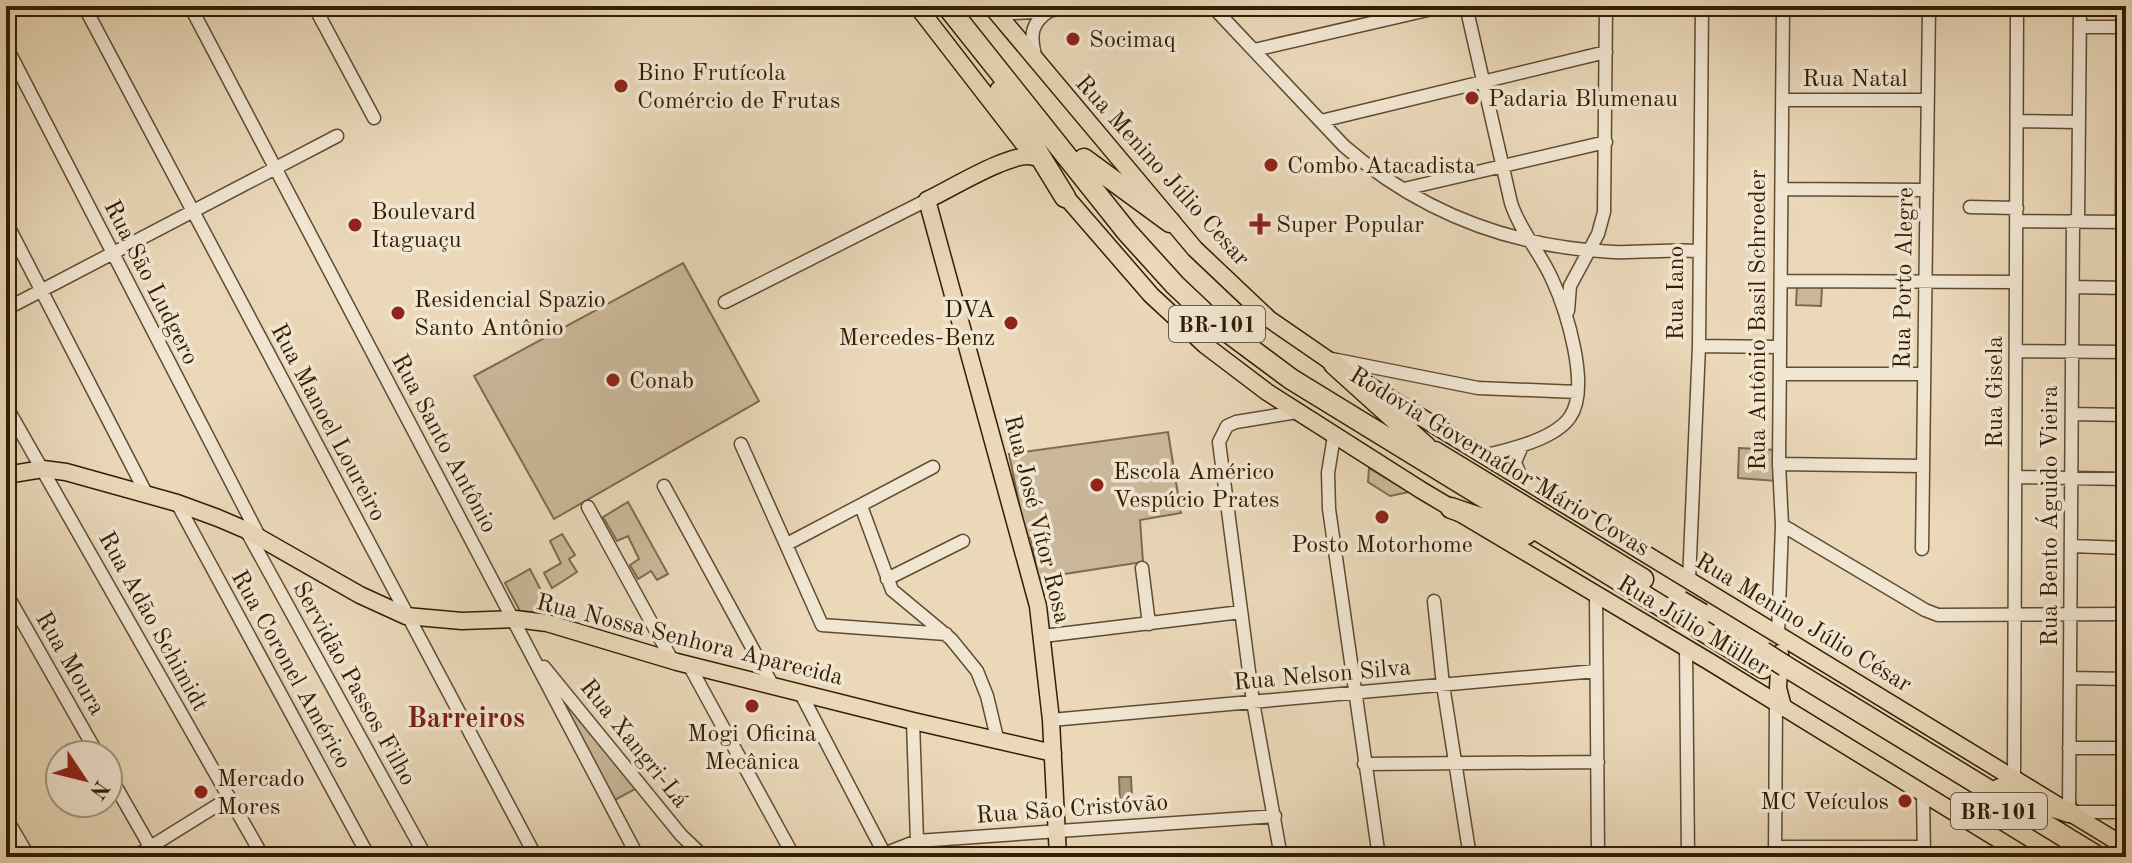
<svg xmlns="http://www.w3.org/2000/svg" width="2132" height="863" font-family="'Old Standard TT',serif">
  <rect width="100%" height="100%" fill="#ead8b9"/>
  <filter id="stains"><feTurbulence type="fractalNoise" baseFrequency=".0025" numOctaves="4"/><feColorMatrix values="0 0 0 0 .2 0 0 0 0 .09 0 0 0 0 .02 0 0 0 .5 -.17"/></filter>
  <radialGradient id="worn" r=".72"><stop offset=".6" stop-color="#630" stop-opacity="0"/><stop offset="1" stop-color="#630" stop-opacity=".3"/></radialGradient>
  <!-- green -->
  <path fill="#cbb89a" stroke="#7e6b4e" stroke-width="2" d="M683 263 759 401 554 519 474 376Z
    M1797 286H1822L1821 306 1796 305Z
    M1168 432 1181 513 1140 520 1143 562 1038 578 1031 538H1026L1009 454Z
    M1739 448 1778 450 1776 481 1738 478Z
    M1369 468 1409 492 1390 496 1368 482Z
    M628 502 668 574 657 580 651 571 638 579 630 565 639 559 628 536 617 541 603 517Z
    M562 534 575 555 569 559 577 572 552 588 544 573 561 563 550 541Z
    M530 569 553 614 520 611 505 583Z
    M566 703 637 788 615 800 563 705Z"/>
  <!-- water -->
  <path fill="#ab997b" stroke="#7b684b" stroke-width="2" d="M1119 777H1131L1132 799 1120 800Z"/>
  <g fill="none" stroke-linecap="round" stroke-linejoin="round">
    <!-- river -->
    <path stroke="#ab997b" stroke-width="16" d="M463 7 464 6"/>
    <!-- minor casing -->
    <g stroke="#604c30" stroke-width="15">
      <path id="minor" d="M84 6 536 857
        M190 6 638 857
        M314 6 374 118
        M1212 6 1344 146C1421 213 1511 247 1613 252 1641 253 1670 249 1699 251
        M1466 6 1511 203C1520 231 1540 252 1552 279 1566 309 1591 387 1570 417 1555 439 1511 449 1487 455
        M1783 6 1929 8
        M998 14 1049 11 1071 6
        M2080 27H2126
        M6 46 260 538
        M1254 50 1445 6
        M1035 55C1030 35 1031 23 1049 11
        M1782 100H1928
        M1321 121 1606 52
        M2017 121 2079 122
        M1404 189 1606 142
        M1782 189 1927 190
        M1970 207 2017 208
        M2017 221 2126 222
        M2073 221 2069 812H2126
        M2078 221 2080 6
        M6 222 147 495
        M2122 222 2123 27
        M1781 281 2016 282
        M2073 287 2126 288
        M725 302 927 200
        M6 309 337 136
        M1568 311 1570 286 1598 234 1604 212 1606 6
        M1699 346 1780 347
        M2016 351 2126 352
        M1332 359 1478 388 1577 392
        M1780 374H1924
        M6 406 263 857
        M2072 414 2126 415
        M1334 436 1328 473 1329 509 1379 857
        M741 444 822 625 946 634
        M1779 464 1923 466
        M1520 475 1515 462 1522 446
        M2016 477 2126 479
        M664 486 773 686
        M177 503 369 857
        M861 506 892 590 951 639 977 671 987 696 998 742
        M588 507 672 660
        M1782 525 1925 610 1938 615 2126 614
        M246 530 426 857
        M787 544 933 467
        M2071 546 2126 548
        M1922 549 1929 6
        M1142 568 1149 624
        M887 579 963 541
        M1689 581 1699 346 1702 6
        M6 593 98 755
        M1596 594 1598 857
        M1434 601 1443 685 1470 857
        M1778 635 1782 525 1779 464 1783 6
        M1043 636 1241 612
        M1686 648 1688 857
        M689 665 794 857
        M544 667 681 835 704 857
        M2070 678 2126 679
        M800 692 884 853
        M1051 720 1596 671
        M913 721 917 841
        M2069 748H2126
        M1364 764 1598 762
        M108 773 156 857
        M2014 778 2017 6
        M1923 794 1924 857
        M6 818 29 857
        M1775 847H1924
        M134 857 229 798
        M876 857 917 841 1275 816
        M1281 857 1253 702 1219 442 1227 426 1236 422 1297 412
        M1775 857 1776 702"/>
    </g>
    <!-- major casing -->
    <g stroke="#321e02" stroke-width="19">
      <path id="major" d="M917 6 1023 143
        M991 6 1195 249 1269 319 1343 370
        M1034 157C1013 150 949 190 927 200L1038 606 1051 720 1058 857
        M1060 190 1151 295 1205 345 1267 392 1421 490 1710 662 2027 857
        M1362 381 2126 847
        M6 475 43 469 66 472 177 503 218 518 246 530 360 595 406 616 462 621 515 619 547 623 677 662 913 721 1053 753
        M1780 653 1778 688 1783 707"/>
    </g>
    <!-- highway casing -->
    <g stroke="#321e02" stroke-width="23">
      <path id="highway" d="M947 6 1127 232 1175 285 1213 321 1291 379 1679 617
        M1000 91 1065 197
        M1084 159 1170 222
        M1334 364 1426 447
        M1435 452 1643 579
        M1451 508 1526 534
        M1700 629 1763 668
        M1785 666 2098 857
        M2000 789 2069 812"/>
    </g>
    <!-- minor -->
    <use href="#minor" stroke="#f1e6d2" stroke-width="12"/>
    <!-- major -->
    <use href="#major" stroke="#ead8b9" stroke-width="16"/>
    <!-- highway -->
    <use href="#highway" stroke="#ead8b9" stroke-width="20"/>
    <!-- highway-bridge casing -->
    <g stroke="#321e02" stroke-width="23" stroke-linecap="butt">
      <path id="highway-bridge" d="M1680 601 1702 614
        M1763 652 1785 666"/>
    </g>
    <!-- highway-bridge -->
    <use href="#highway-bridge" stroke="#ead8b9" stroke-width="20"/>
  </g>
  <!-- markers -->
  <g fill="#8f2418" stroke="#f1e6d2" stroke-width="3">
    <circle cx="1073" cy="39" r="8"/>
    <circle cx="621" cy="86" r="8"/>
    <circle cx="1472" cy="98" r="8"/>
    <circle cx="1271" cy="165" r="8"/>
    <path d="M1256 212h8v8h8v8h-8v8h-8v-8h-8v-8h8z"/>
    <circle cx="355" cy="225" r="8"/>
    <circle cx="398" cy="313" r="8"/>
    <circle cx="1011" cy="323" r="8"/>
    <circle cx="613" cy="380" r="8"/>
    <circle cx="1097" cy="485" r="8"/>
    <circle cx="1382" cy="517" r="8"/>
    <circle cx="752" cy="706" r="8"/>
    <circle cx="201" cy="792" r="8"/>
    <circle cx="1905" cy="801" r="8"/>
  </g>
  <g text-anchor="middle" stroke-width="7" stroke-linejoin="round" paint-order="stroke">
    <!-- shield labels -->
    <g fill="#f1e6d2" stroke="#6b5a40" stroke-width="2">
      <rect x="1169" y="306" width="96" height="36" rx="6"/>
      <rect x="1951" y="793" width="96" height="36" rx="6"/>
    </g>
    <g font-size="22" font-weight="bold" fill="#321e02">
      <text x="1217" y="332">BR-101</text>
      <text x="1999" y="819">BR-101</text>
    </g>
    <!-- poi labels -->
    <g font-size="24" fill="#321e02" stroke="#f1e6d2" text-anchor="start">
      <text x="1089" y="47">Socimaq</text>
      <text x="637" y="80">Bino Frutícola<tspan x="637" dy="28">Comércio de Frutas</tspan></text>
      <text x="1488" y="106">Padaria Blumenau</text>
      <text x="1287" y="173">Combo Atacadista</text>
      <text x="371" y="219">Boulevard<tspan x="371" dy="28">Itaguaçu</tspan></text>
      <text x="1276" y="232">Super Popular</text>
      <text x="414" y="307">Residencial Spazio<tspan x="414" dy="28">Santo Antônio</tspan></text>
      <text x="995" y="317" text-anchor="end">DVA<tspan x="995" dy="28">Mercedes-Benz</tspan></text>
      <text x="629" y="388">Conab</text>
      <text x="1113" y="479">Escola Américo<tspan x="1113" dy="28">Vespúcio Prates</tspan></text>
      <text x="1382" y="552" text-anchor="middle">Posto Motorhome</text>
      <text x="752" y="741" text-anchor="middle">Mogi Oficina<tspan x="752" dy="28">Mecânica</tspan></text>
      <text x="217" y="786">Mercado<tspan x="217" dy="28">Mores</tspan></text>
      <text x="1889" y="809" text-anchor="end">MC Veículos</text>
    </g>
    <!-- street labels -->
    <g font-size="24" fill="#321e02" stroke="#f1e6d2">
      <text x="1855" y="86">Rua Natal</text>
      <text transform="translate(1163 170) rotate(48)" y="8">Rua Menino Júlio Cesar</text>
      <text transform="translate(1903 278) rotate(-89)" y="8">Rua Porto Alegre</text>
      <text transform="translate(152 282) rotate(63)" y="8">Rua São Ludgero</text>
      <text transform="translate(1675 293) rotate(-90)" y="8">Rua Iano</text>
      <text transform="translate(1757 320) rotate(-90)" y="8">Rua Antônio Basil Schroeder</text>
      <text transform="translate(1994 392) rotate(-90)" y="8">Rua Gisela</text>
      <text transform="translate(329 422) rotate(62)" y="8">Rua Manoel Loureiro</text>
      <text transform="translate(445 443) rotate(62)" y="8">Rua Santo Antônio</text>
      <text transform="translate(1500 461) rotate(31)" y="8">Rodovia Governador Mário Covas</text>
      <text transform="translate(2049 516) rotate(-90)" y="8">Rua Bento Águido Vieira</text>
      <text transform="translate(1038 519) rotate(76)" y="8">Rua José Vítor Rosa</text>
      <text transform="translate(154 621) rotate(61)" y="8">Rua Adão Schimidt</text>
      <text transform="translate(1804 622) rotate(31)" y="8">Rua Menino Júlio César</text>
      <text transform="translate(1694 625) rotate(31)" y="8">Rua Júlio Müller</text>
      <text transform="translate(690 639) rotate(14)" y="8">Rua Nossa Senhora Aparecida</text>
      <text transform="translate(71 663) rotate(60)" y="8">Rua Moura</text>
      <text transform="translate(292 669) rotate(61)" y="8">Rua Coronel Américo</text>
      <text transform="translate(1322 674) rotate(-5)" y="8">Rua Nelson Silva</text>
      <text transform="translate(355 683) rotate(61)" y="8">Servidão Passos Filho</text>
      <text transform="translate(635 743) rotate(51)" y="8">Rua Xangri-Lá</text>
      <text transform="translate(1072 808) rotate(-4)" y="8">Rua São Cristóvão</text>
    </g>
    <!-- quarter labels -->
    <g font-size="28" font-weight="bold" fill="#7a1f14" stroke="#f1e6d2">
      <text x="466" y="727">Barreiros</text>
    </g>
  </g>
  <!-- margin -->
  <rect width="2132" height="863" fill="none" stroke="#ead8b9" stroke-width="32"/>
  <rect x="8" y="8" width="2116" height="847" fill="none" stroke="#321e02" stroke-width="4"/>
  <rect x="16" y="16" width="2100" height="831" fill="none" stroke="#321e02" stroke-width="2"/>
  <!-- north arrow -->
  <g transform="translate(84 779) rotate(125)"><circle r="38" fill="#f1e6d2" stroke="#a5967f" stroke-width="2"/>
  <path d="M0-6L14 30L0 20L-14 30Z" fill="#8f2418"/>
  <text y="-12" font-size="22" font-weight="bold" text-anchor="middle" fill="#321e02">N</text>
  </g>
  <rect width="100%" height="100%" filter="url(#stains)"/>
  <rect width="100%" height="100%" fill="url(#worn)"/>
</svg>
